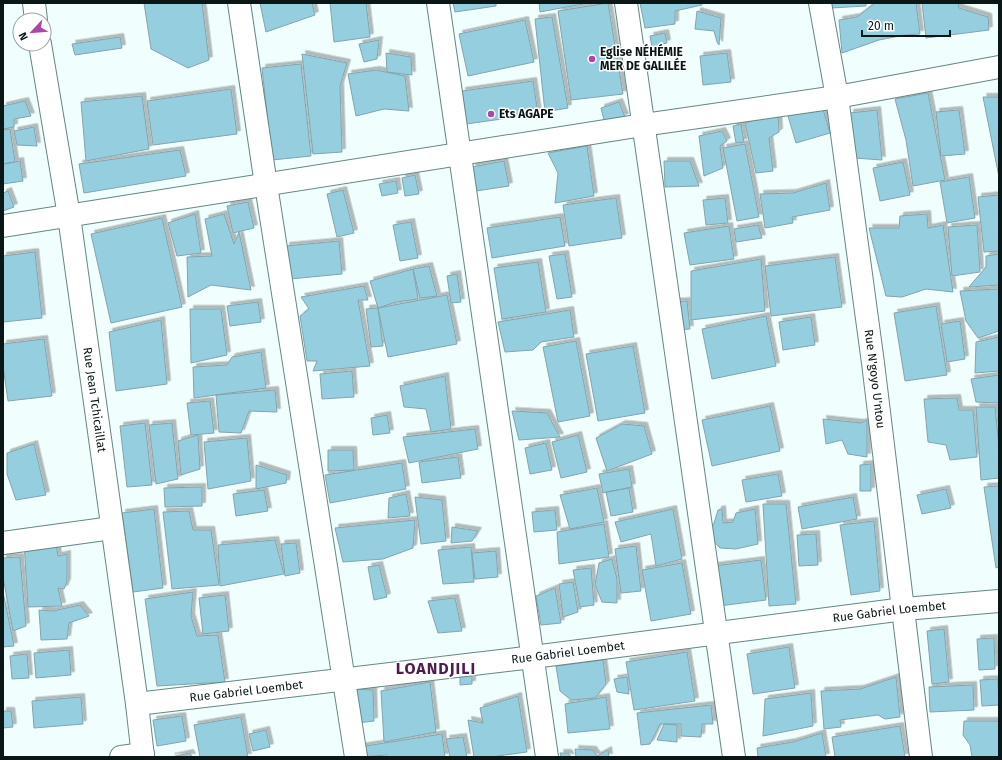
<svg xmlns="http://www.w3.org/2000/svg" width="1002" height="760" font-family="'Fira Sans',sans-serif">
  <defs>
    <filter id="shadow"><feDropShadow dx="3.5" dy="-3.5" stdDeviation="0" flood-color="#0004"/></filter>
  </defs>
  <rect width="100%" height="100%" fill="#f0fefd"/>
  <!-- building -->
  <path fill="#95cedf" stroke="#83a4ae" filter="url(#shadow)" d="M144 3H202L209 60 188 68 151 49Z
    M260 3H312L315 15 266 32Z
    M330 3H366L370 37 334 42Z
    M453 3H496V6L455 12Z
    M539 3H588L540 12Z
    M608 3 623 94 571 100 558 11Z
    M640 3H701L702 5 675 11V24L645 28Z
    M830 3H866V6L831 8Z
    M875 3H916L920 34 905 35 879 40 842 53 839 20 857 17Z
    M922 3H958L959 8 988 17 989 30 926 38Z
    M697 11 721 18 719 45 717 42 714 31 695 29Z
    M552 17 568 108 545 112 535 19Z
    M525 20 534 62 468 76 459 34Z
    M665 33 667 43 652 47 650 36Z
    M120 37 122 48 75 55 72 44Z
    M379 40 377 59 364 62 359 44Z
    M386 53 411 57 412 75 387 72Z
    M727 53 731 82 703 85 700 56Z
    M302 54 347 63 340 86 342 152 313 154Z
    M301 64 311 156 272 160 262 68Z
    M376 70 405 76 409 111 384 109 356 116 348 74Z
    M533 81 538 114 466 124 462 91Z
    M231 89 237 134 153 145 147 101Z
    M928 93 945 180 913 186 906 140 895 99Z
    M142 96 149 149 86 161 81 102Z
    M983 97H999V177Z
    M25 101 31 116 14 119V127L3 129V106Z
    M619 102 625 117 605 124 601 108Z
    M822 106 830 133 796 143 788 116Z
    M877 110 882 160 854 158 850 113Z
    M959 110 965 154 941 156 936 112Z
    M778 113 779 132 769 138 773 171 756 173 745 123Z
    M741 124 744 142 736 143 733 126Z
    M34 127 37 146 17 145 14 131Z
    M10 129 15 162 3 164V130Z
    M722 131 727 141 720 146 723 168 704 176 699 136Z
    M745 144 759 217 737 221 723 148Z
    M587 146 594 196 555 203 558 173 548 153Z
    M180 150 186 176 84 193 79 164Z
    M20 161 23 181 3 184V164Z
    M504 161 509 186 476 191 472 167Z
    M664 161H690L699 186 665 187Z
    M903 162 910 195 880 201 873 168Z
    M415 175 419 194 405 196 402 178Z
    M969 177 975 218 947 223 940 182Z
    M396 181 398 193 382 196 379 184Z
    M826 183 830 210 792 217 793 223 765 228 760 194 793 193Z
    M343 190 354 233 337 237 327 194Z
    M8 191 14 207 3 211V193Z
    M999 195V251L984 252 978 197Z
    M616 198 622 238 569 246 563 205Z
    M725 198 728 223 706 225 703 200Z
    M248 202 254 228 233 233 227 206Z
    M195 214 201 253 177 256 168 223Z
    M224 214 234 244 239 232 251 290 211 285 188 297 187 257 212 256 205 219Z
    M927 214 928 228 943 225 953 292 926 289 902 297 886 296 869 228H899L900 216Z
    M560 217 565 246 492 258 487 228Z
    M162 218 182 307 111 323 91 234Z
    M411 222 418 258 400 261 393 225Z
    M758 225 762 238 736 242 734 229Z
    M977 225 980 272 952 276 948 227Z
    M729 226 734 259 690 265 684 233Z
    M339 241 342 274 290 279 286 246Z
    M35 252 42 318 3 322V256Z
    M565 254 572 297 557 299 549 256Z
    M999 254V285L969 287 986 267V256Z
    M835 257 842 307 771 316 765 266Z
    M761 259 765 311 691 320V271Z
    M538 262 546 312 502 319 494 268Z
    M429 266 437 296 420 298 413 269Z
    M413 269 418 299 396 302 378 308 370 281Z
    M457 274 461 302 451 303 447 276Z
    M364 286 368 300H358L370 366 313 371 317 361H307L300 316 309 309 301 297Z
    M999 289V331L978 338 966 321 960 291Z
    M447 295 457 344 388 357 378 308Z
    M687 301 690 329 677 330 674 302Z
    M258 302 261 322 230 326 227 306Z
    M936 306 947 375 905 381 894 313Z
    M378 308 383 346 371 347 366 309Z
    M190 309H221L227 355 191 363Z
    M570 310 574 337 541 342 533 350 505 352 498 322Z
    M766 316 776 366 712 379 702 329Z
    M811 317 815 345 783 350 779 322Z
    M161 320 167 384 116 391 109 332Z
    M960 321 965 359 947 362 941 324Z
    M999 337V371L975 373 976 342Z
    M44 339 52 396 8 401 3 366V344Z
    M576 341 590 416 558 422 543 347Z
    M633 346 645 413 598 421 586 354Z
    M261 352 266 388 194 398 193 367 227 365 232 357Z
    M352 371 354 397 322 399 320 374Z
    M999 375V403L976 402 971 379Z
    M445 376 451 429 431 432 426 409 404 407 400 386Z
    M275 390 277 412 249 411 241 433 219 432 216 395Z
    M957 398 959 410H973L977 457 950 460 946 445 928 442 924 399Z
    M210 401 214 433 191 435 187 403Z
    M770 406 780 451 712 466 702 420Z
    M976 407H995L999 447V478L981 480Z
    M512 411 547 413 560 437 519 440Z
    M387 415 390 433 373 435 371 418Z
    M823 419 861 423 867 420V457L848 454 842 440 826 444Z
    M145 423 152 485 127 487 120 426Z
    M172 423 178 479 156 484 149 425Z
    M622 424 644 426 652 454 607 471 596 438Z
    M475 429 478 449 409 463 403 437Z
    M198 435 200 469 181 475 178 441Z
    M578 435 587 472 561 478 552 442Z
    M247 438 251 481 208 489 204 442Z
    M546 443 552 470 530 474 525 448Z
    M34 444 46 495 16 500 7 474V453Z
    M328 450H353L354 470 328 471Z
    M458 457 461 478 422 483 419 462Z
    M402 463 406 489 330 503 325 475Z
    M871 464V491H860V465Z
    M256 465 287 475 286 483 256 489Z
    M629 469 632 487 603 493 599 474Z
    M778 474 782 496 746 502 742 480Z
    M999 486V567L996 568 984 487Z
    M202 487V506L165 507 164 488Z
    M597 488 604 522 570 529 560 495Z
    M629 488 633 512 611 516 606 492Z
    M946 489 951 508 922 514 917 495Z
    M264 490 268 511 236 516 233 494Z
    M406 494 410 516 388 518 389 498Z
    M415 497 442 500 446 541 421 544Z
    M853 497 857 519 802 529 798 507Z
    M763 504H786L796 604 769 606Z
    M154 509 163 588 133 592 122 513Z
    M673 509 682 559 656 566 651 534 621 542 615 522Z
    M722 509 723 523 733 522 736 513 755 509 758 544 736 549 720 548 708 535 714 523 718 510Z
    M555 510 557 530 534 532 532 512Z
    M189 511 193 530H211L219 585 172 589 163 512Z
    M415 520 413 548 383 559 343 562 335 528Z
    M874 521 880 591 851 595 840 525Z
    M604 524 609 557 559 564 557 532Z
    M452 527 478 531 472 541 451 543Z
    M816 534 818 565 799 566 797 535Z
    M275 540 284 574 220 586 218 545Z
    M24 542 56 544 58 556 67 554V582L64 589 58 588 62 606 28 607Z
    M296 543 300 573 285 576 281 544Z
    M636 546 641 591 621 593 615 549Z
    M471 547 474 582 443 584 438 550Z
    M496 551 498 577 475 579 472 553Z
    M20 557 26 626 13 631 3 577V558Z
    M612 559 617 579V603L602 602 595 585 599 563Z
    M761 560 766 600 719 606 714 566Z
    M682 563 691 614 651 621 642 570Z
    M379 565 387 597 374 600 368 567Z
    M591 568 594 605 580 607 573 570Z
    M573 582 578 612 563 617 559 584Z
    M555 588 561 623 541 625 536 596Z
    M3 592 14 646 3 647Z
    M193 592 191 616 197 636 218 635 225 682 157 686 145 599Z
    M225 595 229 631 203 634 199 598Z
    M455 598 462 631 438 633 428 601Z
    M80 605 89 616 69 623 67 639 41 640 39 610 53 611Z
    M944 629 949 682 932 684 927 631Z
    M994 638 995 669 979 670 977 639Z
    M789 647 795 688 753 694 747 654Z
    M69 650 71 675 36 678 34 653Z
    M687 652 695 701 634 710 626 662Z
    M27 654 29 678 12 679 10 656Z
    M603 660 606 684 595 698 571 700 560 691 556 666Z
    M472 673V684L460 685V674Z
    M627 677 629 694 617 692 614 679Z
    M896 677 900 717 885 719 878 715 840 720 841 727 824 729 821 691 860 689Z
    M998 679 999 705 982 706 980 680Z
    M430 682 436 732 384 742 381 691Z
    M973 685 974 710 930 712 929 687Z
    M352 689 373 690 374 721 357 723Z
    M811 693 813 726 763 736 765 699Z
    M518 696 527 752 490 757H474L468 720 483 723 480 708Z
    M81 697 83 724 34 728 32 701Z
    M606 697 610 729 568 733 565 704Z
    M711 705 713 724H702L701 737 681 736V724H660L650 744 641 745 637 713Z
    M3 711H11L13 727 3 728Z
    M182 716 186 741 157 746 153 720Z
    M241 717 248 757H200L194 725Z
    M964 721H999V757H972L970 745 963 735Z
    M664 724 677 725V742L657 740Z
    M900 726 905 757H835L832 737Z
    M266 730 270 747 253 751 249 734Z
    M822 733 826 757H758L757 748 793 742Z
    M442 734 445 757H387V755L361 757 359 747Z
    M463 737 467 757H450L446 739Z
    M575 749 593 750 597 756 608 750 609 757H576Z
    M190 753 192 757H171Z
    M560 753H568L571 757H561Z"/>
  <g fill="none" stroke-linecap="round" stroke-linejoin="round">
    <!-- minor casing -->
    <g stroke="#648784" stroke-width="24">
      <g id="minor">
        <path d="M34 3 36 20"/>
        <path d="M239 3 266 185 356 757"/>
        <path d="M438 3 547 757"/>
        <path d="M626 3 734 757"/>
        <path id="s1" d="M820 3 837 97 873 363 921 757"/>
        <path id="s2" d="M40 44 69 216 137 704 143 757"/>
        <path d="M3 226 643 125 837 97 999 67"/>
        <path d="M3 543 112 528"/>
        <path id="s3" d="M137 704 533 657 904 609 999 601"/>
        <path d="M121 757 143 754"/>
      </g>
    </g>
    <!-- minor -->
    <use href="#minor" stroke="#fff" stroke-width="22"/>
  </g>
  <!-- markers -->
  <g fill="#ad46a9" stroke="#fff" stroke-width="1.5">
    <circle cx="592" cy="59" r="4"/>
    <circle cx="491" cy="114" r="4"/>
  </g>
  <g text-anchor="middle" stroke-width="3" stroke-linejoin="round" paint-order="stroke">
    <!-- poi labels -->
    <g font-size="12" font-weight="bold" fill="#0a1716" stroke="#fff" text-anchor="start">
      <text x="600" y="56">Eglise NÉHÉMIE<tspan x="600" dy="14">MER DE GALILÉE</tspan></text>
      <text x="499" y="118">Ets AGAPE</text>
    </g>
    <!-- street labels -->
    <g font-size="12" fill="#0a1716" stroke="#fff">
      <text dy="4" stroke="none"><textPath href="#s1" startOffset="380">Rue N'goyo U'ntou</textPath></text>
      <text dy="4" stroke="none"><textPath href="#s2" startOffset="360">Rue Jean Tchicaillat</textPath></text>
      <text dy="4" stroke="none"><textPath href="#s3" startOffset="758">Rue Gabriel Loembet</textPath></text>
      <text dy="4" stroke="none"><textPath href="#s3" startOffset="434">Rue Gabriel Loembet</textPath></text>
      <text dy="4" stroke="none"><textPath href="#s3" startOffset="110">Rue Gabriel Loembet</textPath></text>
    </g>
    <!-- district labels -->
    <g font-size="16" font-weight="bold" letter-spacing="1" fill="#4f1d4c" stroke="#fff">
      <text x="436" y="674">LOANDJILI</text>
    </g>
  </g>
  <!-- border -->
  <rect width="1002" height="760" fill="none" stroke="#0a1716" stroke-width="8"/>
  <!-- north arrow -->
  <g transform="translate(32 32) rotate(244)"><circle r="19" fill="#ffffff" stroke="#9da2a2"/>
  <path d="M0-3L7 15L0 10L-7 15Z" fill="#ad46a9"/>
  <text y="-6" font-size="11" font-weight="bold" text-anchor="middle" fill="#0a1716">N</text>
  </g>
  <!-- scale -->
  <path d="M862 30v6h88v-6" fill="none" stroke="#0a1716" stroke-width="2"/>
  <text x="868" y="30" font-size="12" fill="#0a1716" stroke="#ffffff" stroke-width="3" paint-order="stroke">20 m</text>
</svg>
